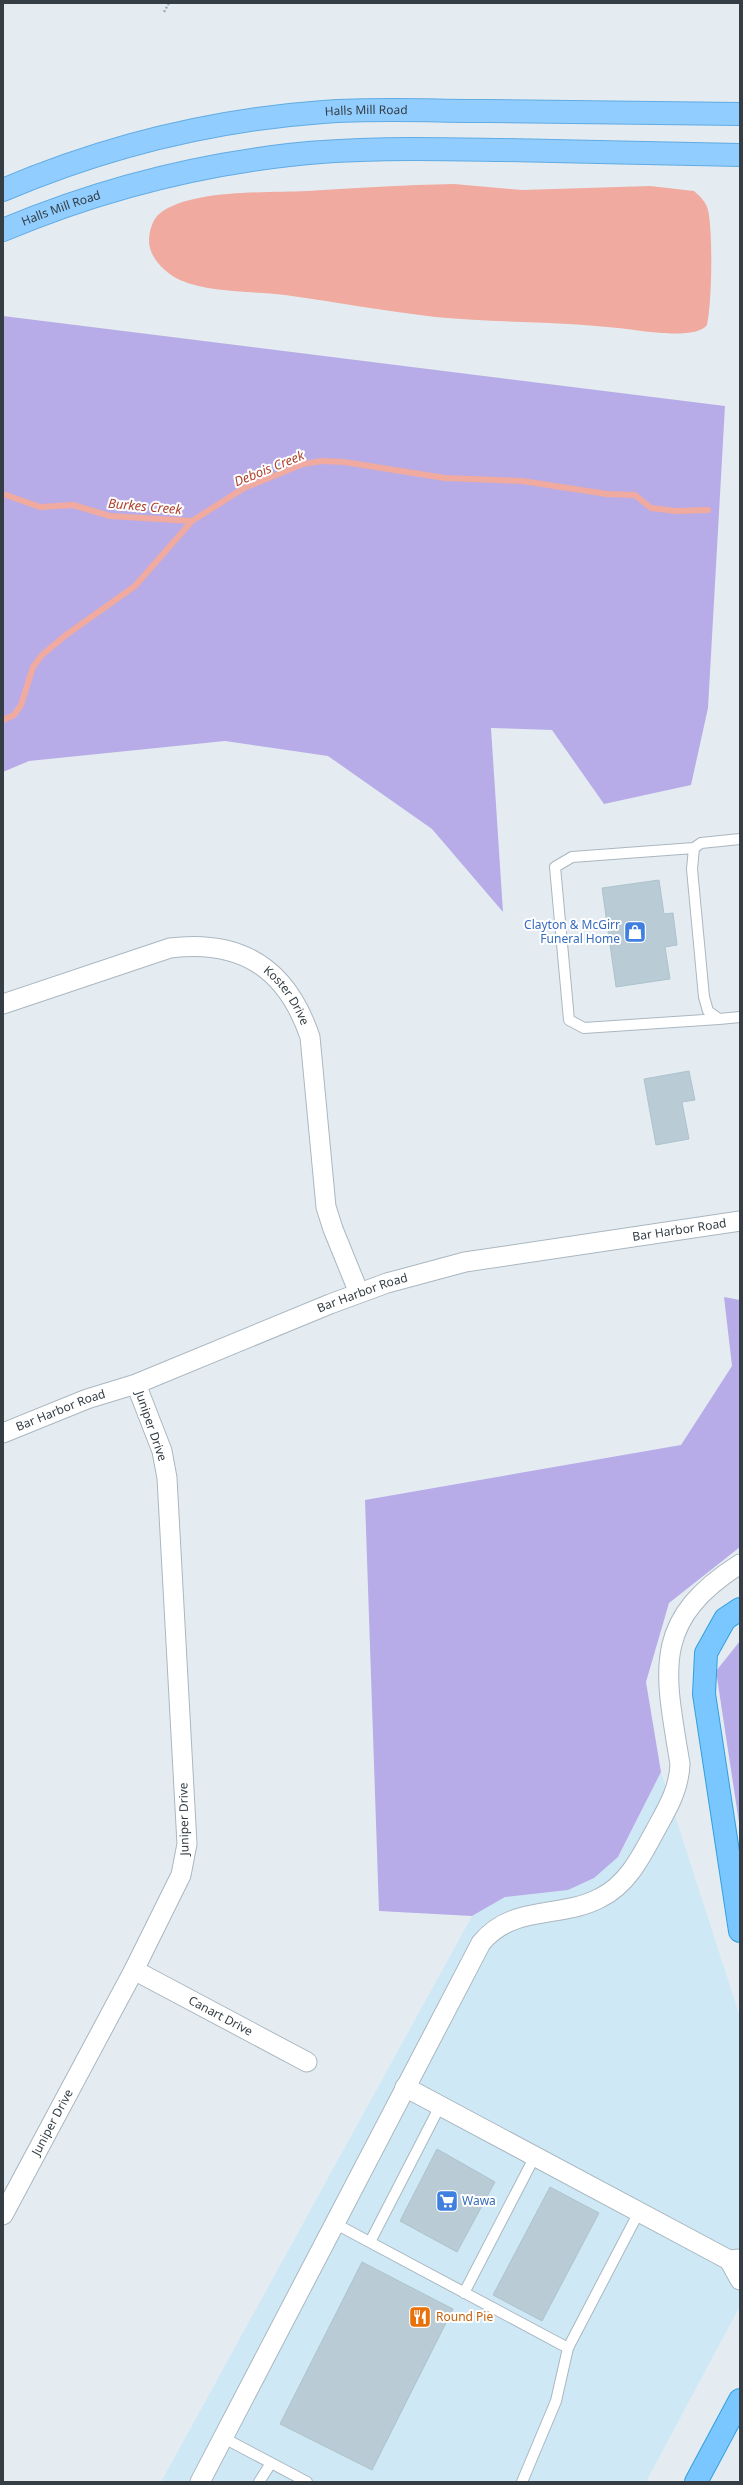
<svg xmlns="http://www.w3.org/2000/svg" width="743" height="2485" font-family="'Noto Sans',sans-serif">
  <rect width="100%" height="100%" fill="#e4ecf2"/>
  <!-- commercial -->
  <path fill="#cee9f5" d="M661 1772 740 2017V2306L646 2482H161L472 1916 505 1897 568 1890 619 1856Z"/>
  <!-- green -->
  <path fill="#b7ace7" d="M3 316 725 406 708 708 691 785 604 804 552 730 491 728 503 912 432 829 328 756 225 741 29 761 3 772Z
    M724 1297 740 1300V1547L669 1603 646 1682 661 1772 618 1857 594 1878 568 1890 505 1897 472 1916 379 1911 365 1500 681 1445 732 1366Z
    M740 1641V1829L716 1671Z"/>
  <!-- water -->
  <path fill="#f0aa9f" d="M454 184 522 190 650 186 694 191C700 196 706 202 708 210 713 231 712 303 707 325 695 341 638 330 618 328 557 321 496 323 435 317 385 311 335 302 285 295 253 291 210 293 180 280 168 275 153 261 150 248 147 238 151 221 159 214 190 189 267 193 307 191 356 188 404 185 454 184Z"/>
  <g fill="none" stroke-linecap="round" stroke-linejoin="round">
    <!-- stream -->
    <path stroke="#f0aa9f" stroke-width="6" d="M3 494 40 507 73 505 110 516 192 521
      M3 720 14 715 21 705 33 667 42 655 66 635 135 586 192 521 244 488 303 464 322 461 344 462 445 478 522 481 607 494 635 495 651 508 676 511 708 510"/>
  </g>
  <!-- building -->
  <path fill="#b9cbd4" stroke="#adc3ce" d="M659 880 664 914 673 913 677 945 665 947 670 979 616 987 602 888Z
    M689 1071 695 1100 682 1102 689 1139 656 1145 644 1079Z
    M437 2149 495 2182 457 2252 400 2221Z
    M550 2187 599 2213 542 2321 493 2295Z
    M362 2262 453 2309 372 2470 280 2424Z"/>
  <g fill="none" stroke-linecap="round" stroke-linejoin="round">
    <!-- service casing -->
    <g stroke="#aab7c0" stroke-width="12">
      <path id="service" d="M740 839 701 843 694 848 692 869 704 997 708 1011 719 1019 740 1017
        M694 848 572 857 555 867 569 1020 584 1028 719 1019
        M334 2223 568 2348
        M370 2242 440 2106
        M464 2293 535 2156
        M222 2437 307 2482
        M259 2482 271 2463
        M522 2482 556 2401 568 2348 640 2210"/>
    </g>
    <!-- minor casing -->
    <g stroke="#aab7c0" stroke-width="21">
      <g id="minor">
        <path id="s1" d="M3 1004 170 948C242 939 287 969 310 1037L326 1207 333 1229 359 1293"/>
        <path id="s2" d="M3 1433 87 1399 136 1384 330 1304 387 1283 465 1262 740 1221"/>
        <path id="s3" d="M134 1970 307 2062"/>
        <path d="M405 2087 729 2260 740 2259"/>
        <path id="s4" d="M3 2215 134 1970 181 1875 187 1844 167 1478 162 1451 136 1384"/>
        <path d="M729 2260 740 2280"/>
        <path d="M200 2482 481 1943C513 1904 560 1919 600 1898 627 1885 641 1857 655 1831 667 1809 679 1790 680 1764 665 1672 650 1621 740 1564"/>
      </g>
    </g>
    <!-- primary casing -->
    <g stroke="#61abe3" stroke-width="24">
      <g id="primary">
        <path id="s5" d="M3 190C104 147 213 120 323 112 378 108 433 111 488 111 572 112 656 113 740 114"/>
        <path id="s6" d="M3 230C93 192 192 166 289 155 360 147 432 149 503 150 582 152 661 153 740 155"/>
      </g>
    </g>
    <!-- trunk casing -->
    <g stroke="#339fdd" stroke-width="24">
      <path id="trunk" d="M740 1609 725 1619 706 1653 704 1694 740 1931
        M696 2482 740 2400"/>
    </g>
    <!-- path -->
    <path stroke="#98b0bf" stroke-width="2.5" stroke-dasharray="2 2" stroke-linecap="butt" d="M164 12 169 3"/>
    <!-- service -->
    <use href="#service" stroke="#fff" stroke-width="10"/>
    <!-- minor -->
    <use href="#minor" stroke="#fff" stroke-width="19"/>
    <!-- primary -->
    <use href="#primary" stroke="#91cdfe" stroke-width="22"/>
    <!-- trunk -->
    <use href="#trunk" stroke="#7ac6fe" stroke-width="22"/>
  </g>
  <!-- icons -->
  <defs>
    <g id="shop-square" transform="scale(1.15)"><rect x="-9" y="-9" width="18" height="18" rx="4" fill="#3f7fe0" stroke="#fff"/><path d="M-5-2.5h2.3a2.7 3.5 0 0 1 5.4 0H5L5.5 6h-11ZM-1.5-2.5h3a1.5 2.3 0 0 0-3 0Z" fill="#fff"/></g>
    <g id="supermarket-square" transform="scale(1.15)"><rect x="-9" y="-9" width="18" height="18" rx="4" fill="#3f7fe0" stroke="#fff"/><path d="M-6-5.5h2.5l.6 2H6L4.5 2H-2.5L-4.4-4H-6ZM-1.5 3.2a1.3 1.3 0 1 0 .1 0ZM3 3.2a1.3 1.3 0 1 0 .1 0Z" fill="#fff"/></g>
    <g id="restaurant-square" transform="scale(1.15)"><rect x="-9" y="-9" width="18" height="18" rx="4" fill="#e8710a" stroke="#fff"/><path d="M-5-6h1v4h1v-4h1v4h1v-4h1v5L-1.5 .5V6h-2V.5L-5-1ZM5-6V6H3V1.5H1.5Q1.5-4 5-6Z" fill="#fff"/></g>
  </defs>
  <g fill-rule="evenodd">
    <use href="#shop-square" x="635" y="932"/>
    <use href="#supermarket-square" x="447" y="2201"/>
    <use href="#restaurant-square" x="420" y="2317"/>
  </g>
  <g text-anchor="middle" stroke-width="4" stroke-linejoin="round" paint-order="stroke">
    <!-- street labels -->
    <g font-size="12" fill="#343e44" stroke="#fff">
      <text dy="4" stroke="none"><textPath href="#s5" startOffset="374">Halls Mill Road</textPath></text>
      <text dy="4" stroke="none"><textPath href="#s6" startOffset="62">Halls Mill Road</textPath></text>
      <text dy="4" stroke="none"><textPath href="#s1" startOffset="311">Koster Drive</textPath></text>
      <text dy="4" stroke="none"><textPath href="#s2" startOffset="710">Bar Harbor Road</textPath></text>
      <text dy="4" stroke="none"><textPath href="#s2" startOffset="386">Bar Harbor Road</textPath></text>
      <text dy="4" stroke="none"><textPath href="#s2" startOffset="62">Bar Harbor Road</textPath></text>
      <text transform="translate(151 1426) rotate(71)" y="4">Juniper Drive</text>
      <text transform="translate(184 1819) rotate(-91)" y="4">Juniper Drive</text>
      <text dy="4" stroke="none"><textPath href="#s3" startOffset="98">Canart Drive</textPath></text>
      <text dy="4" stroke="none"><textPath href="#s4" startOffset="105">Juniper Drive</textPath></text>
    </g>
    <!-- shop labels -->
    <g font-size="12" fill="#366cbe" stroke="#fff" text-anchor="end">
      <text x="620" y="929">Clayton &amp; McGirr<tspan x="620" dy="14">Funeral Home</tspan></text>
      <text x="462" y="2205" text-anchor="start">Wawa</text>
    </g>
    <!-- food labels -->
    <g font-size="12" fill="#c56008" stroke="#fff" text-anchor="start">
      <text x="436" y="2321">Round Pie</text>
    </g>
    <!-- water labels -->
    <g font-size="13" font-style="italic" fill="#af422d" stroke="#fff">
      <text transform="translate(269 468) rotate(-22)" y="5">Debois Creek</text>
      <text transform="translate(145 506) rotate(5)" y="5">Burkes Creek</text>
    </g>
  </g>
  <!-- border -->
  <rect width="743" height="2485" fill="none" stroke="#343e44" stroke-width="8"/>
</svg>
